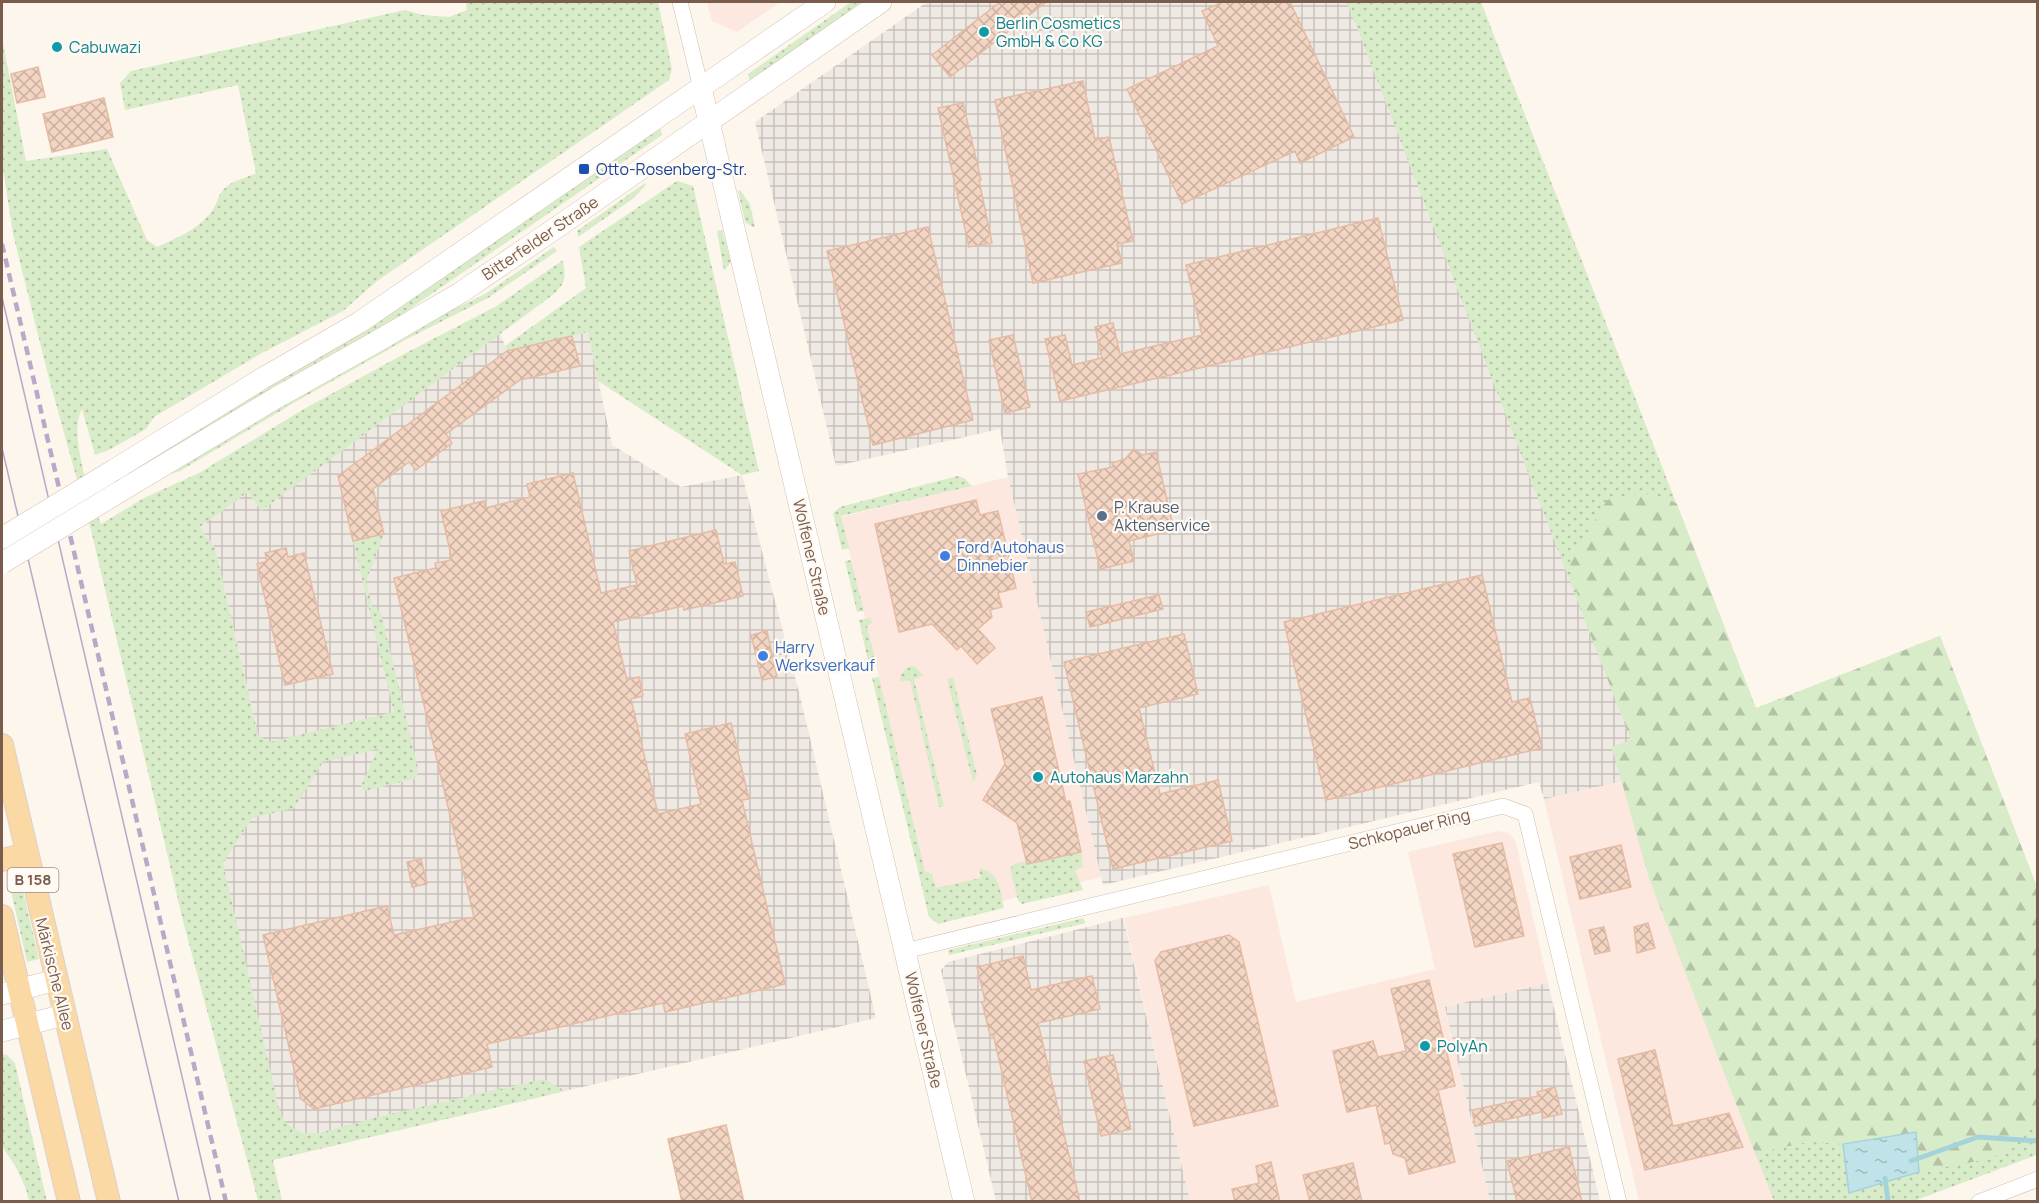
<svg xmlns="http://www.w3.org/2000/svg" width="2039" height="1203" font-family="Manrope,sans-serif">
  <defs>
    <pattern id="industrial-grid" width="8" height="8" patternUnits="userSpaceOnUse" patternTransform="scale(1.5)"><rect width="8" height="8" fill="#efe9e4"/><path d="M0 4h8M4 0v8" fill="none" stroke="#c7c0bb"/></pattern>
    <pattern id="grass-dots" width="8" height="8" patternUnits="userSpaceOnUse" patternTransform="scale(1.5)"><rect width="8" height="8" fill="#d8ecc9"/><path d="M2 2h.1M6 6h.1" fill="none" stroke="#b4c2a5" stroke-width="1.8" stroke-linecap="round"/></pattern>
    <pattern id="forest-firs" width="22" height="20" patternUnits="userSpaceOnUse" patternTransform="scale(1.5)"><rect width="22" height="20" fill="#d8ecc9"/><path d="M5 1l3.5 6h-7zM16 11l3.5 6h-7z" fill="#b4c2a5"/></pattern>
    <pattern id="water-ripples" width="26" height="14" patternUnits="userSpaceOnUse" patternTransform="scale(1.5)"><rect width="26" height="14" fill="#bfe3e8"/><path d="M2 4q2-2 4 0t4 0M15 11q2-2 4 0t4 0" fill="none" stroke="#a0bbbe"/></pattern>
    <pattern id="building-cross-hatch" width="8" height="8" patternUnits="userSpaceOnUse" patternTransform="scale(1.5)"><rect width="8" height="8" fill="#f3d5c3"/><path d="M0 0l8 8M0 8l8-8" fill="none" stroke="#cab0a1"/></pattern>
  </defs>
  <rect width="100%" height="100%" fill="#fdf6ec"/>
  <!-- commercial -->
  <path fill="#fde8e0" d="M707 2H780L737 32 712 21Z
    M1008 477 1101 877 936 917 841 517Z
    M1623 781 1649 878 1775 1201H1639L1544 799Z
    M1498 831 1508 833 1513 837 1516 843 1548 983 1445 1008 1490 1201H1190L1124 918 1269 885 1296 1002 1435 969 1408 852Z"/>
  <!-- industrial -->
  <path fill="url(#industrial-grid)" d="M927 2H1347L1487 360 1631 740 1612 748 1623 781 1544 799 1539 782 1103 885 1008 477 1000 429 836 466 755 122Z
    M588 332 612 445 681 487 742 475 801 700 876 1018 272 1160 174 765 258 735 215 548 200 527 248 492 262 510 500 333 507 351Z
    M1123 918 1190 1201H996L941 970 948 962Z
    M1548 983 1600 1201H1490L1445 1007Z"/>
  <!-- grass -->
  <path fill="url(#grass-dots)" d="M466 2H658L672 69 669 80 377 281 343 311 260 354 154 417 146 429 109 450 95 455 82 409C68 433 90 498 101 524L144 498 199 473 304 409 402 355 495 307 563 260C566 281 566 283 550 297L261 511 248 492 200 527 215 548 258 735 270 742 394 712 353 541 384 534 366 581 372 606 381 613 418 768V774L414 779 364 791 361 786 378 749 323 762 294 808 252 818 223 863 280 1113 284 1121 293 1128 302 1133H320L377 1117 544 1079 565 1091 273 1160 282 1201H258L183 921 91 530 48 375 13 234 2 163V38L26 161 107 149 147 240 157 247C177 238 199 229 212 211 218 203 218 193 226 187 234 180 247 178 256 173L238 85 125 110 120 83 131 71 405 10 423 15 449 17 467 10Z
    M851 2H866L750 82 748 74Z
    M1347 2H1481L1756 708 1940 636 2037 887V1155L1914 1201H1774L1649 878 1612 747 1631 740Z
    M660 126 662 135 372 335 149 464 145 458Z
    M677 181 693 186 759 471 742 475 598 381 588 332 507 351 505 346 586 288 579 247Z
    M645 183 646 185 634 198 578 237 577 231Z
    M740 190 750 204 755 227H753L745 222 738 191Z
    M722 230 731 262 724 271 717 231Z
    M554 247 557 251 488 298 407 339 297 401 180 471 167 475 166 474 294 397 446 313 485 294Z
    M957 476 964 478 972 486 841 516 849 548 842 550 833 513 840 507Z
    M851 560 864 611 857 612 845 561Z
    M870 618 872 623 867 626 875 659 868 661 859 620Z
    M914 666 924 676 914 679 944 806 939 807 910 680 900 682C900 673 904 667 914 666Z
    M879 677 925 871 932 874 936 888 981 878 979 868C1000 872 1000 890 1004 908L938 924 929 917 872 678Z
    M953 677 977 775 973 782 947 679Z
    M1081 852 1083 866 1075 871 1083 890 1022 904 1018 900 1010 869 1014 864 1027 861 1028 864Z
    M18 870 39 959 27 962 7 873Z
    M1083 918 1086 923 949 955 948 950Z
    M2 1054 7 1055 15 1063 47 1201H29L26 1189 16 1167 2 1146Z"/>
  <!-- forest -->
  <path fill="url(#forest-firs)" d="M1640 493 1667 498 1677 504 1756 709 1940 636 2037 887 2038 1095 2035 1107 2037 1113V1123L2010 1151 1978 1161 1919 1172 1916 1132 1843 1144 1809 1142 1755 1153 1649 878 1612 747 1631 740 1583 615 1569 563 1607 500Z"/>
  <!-- water -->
  <path fill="url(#water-ripples)" stroke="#a5d3da" stroke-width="1.5" d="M1916 1132 1919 1172 1849 1193 1843 1144Z"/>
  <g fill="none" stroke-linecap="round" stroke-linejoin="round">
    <!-- stream -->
    <path stroke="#a5d3da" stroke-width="5" d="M1911 1161 1978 1137 2038 1141
      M1885 1178 1888 1201"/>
  </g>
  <!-- building -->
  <path fill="url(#building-cross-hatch)" stroke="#e6bba3" stroke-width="1.5" d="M1000 2H1046L950 77 932 55Z
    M1223 2H1290L1354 137 1300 163 1295 151 1182 204 1127 89 1218 46 1202 11Z
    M38 67 45 97 17 103 11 74Z
    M1083 81 1095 140 1109 137 1133 241 1117 244 1122 263 1033 283 995 100Z
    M104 98 113 137 52 152 43 114Z
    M963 103 981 180H979L992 243 969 247 938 108Z
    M1378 218 1403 320 1060 401 1045 339 1065 335 1072 365 1102 358 1095 327 1113 323 1120 354 1202 335 1186 265Z
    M928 227 973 420 873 445 827 251Z
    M1013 335 1030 407 1005 413 989 340Z
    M572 336 580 366 520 380 446 434 452 443 416 470 409 462 373 489 384 534 353 541 338 476 507 351Z
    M1134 449 1143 455 1156 452 1174 530 1129 541 1134 561 1100 569 1078 474 1113 467 1112 463 1125 459Z
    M573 473 601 593 637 585 629 551 716 530 724 564 735 562 743 596 684 610 683 606 613 622 627 680 639 677 643 696 631 699 658 814 701 804 685 734 731 723 749 799 742 800 785 984 665 1012 663 1003 487 1044 492 1067 314 1109 301 1099 263 935 387 906 394 935 474 917 394 578 436 568 435 563 452 560 441 511 484 501 485 508 530 497 527 484Z
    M976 500 980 515 998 511 1016 588 998 593 1002 607 990 610 992 617 978 629 995 648 977 664 961 646 957 650 932 624 899 632 875 524Z
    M286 548 288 557 304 553 333 674 285 685 257 564 267 561 265 553Z
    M1482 575 1512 702 1530 698 1542 748 1326 800 1284 622Z
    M1159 595 1163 609 1090 627 1086 612Z
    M767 631 777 677 762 680 751 635Z
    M1184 634 1198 694 1139 708 1160 794 1218 780 1232 841 1113 869 1064 662Z
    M1042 697 1066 802 1070 801 1081 852 1027 864 1017 823 983 800 1005 764 991 709Z
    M1502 843 1524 936 1475 947 1453 854Z
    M1621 845 1631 887 1580 899 1570 857Z
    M421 859 427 884 412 887 407 862Z
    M1648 923 1655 948 1637 953 1634 927Z
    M1604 927 1610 951 1595 954 1589 930Z
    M1229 935 1239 942 1278 1106 1194 1126 1155 961 1161 952Z
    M1023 956 1031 990 1092 976 1100 1009 1038 1023 1080 1202H1032L993 1034 990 1035 982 1002 985 1001 977 967Z
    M1429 980 1455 1086 1438 1090 1455 1162 1409 1174 1405 1158 1393 1154 1390 1143 1385 1144 1376 1105 1347 1112 1333 1051 1373 1041 1378 1057 1406 1051 1391 989Z
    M1655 1050 1673 1126 1729 1113 1743 1147 1645 1170 1618 1059Z
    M1113 1055 1131 1129 1101 1136 1084 1061Z
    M1555 1087 1562 1114 1543 1118 1542 1112 1475 1126 1472 1110 1538 1096 1537 1092Z
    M726 1125 744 1202H682L668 1139Z
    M1569 1147 1582 1202H1517L1507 1161Z
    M1271 1162 1280 1202H1235L1232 1189 1259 1183 1256 1166Z
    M1353 1163 1362 1202H1310L1303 1175Z"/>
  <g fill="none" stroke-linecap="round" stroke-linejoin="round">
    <!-- street casing -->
    <g stroke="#d1beb0" stroke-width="16">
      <path id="street" d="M680 2 701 88
        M905 951 1503 806 1525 814 1619 1202
        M1979 1202 2038 1179"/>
    </g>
    <!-- secondary casing -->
    <g stroke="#d6c0b0" stroke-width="22">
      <path id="secondary" d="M701 88 964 1202
        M114 470 263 378 360 322 825 2
        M119 492 276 398 376 342 460 293 553 230 881 2
        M2 994 56 980
        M2 1031 64 1015"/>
    </g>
    <!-- primary casing -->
    <g stroke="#dad1cd" stroke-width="24">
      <path id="primary" d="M2 745 109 1202
        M2 860 27 854
        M2 916 69 1202"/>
    </g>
    <!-- street -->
    <use href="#street" stroke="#fff" stroke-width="15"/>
    <!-- secondary -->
    <use href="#secondary" stroke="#fff" stroke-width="21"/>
    <!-- primary -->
    <use href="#primary" stroke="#fbd9a5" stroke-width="22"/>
    <!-- tram -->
    <path stroke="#b9a8c9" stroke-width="1.5" d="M2 297 211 1202
      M2 448 179 1202"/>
    <!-- rail -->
    <path stroke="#b9a8c9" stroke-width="4.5" stroke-dasharray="9 6" stroke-linecap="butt" d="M2 244 226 1202"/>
    <!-- secondary-bridge casing -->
    <g stroke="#d6c0b0" stroke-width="22" stroke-linecap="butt">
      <path id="secondary-bridge" d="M2 538 114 470
        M2 563 119 492"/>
    </g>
    <!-- secondary-bridge -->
    <use href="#secondary-bridge" stroke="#fff" stroke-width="21"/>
  </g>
  <!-- markers -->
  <g fill="#0f9aa8" stroke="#fffaf3" stroke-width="2">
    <circle cx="984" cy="32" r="6"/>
    <circle cx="57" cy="47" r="6"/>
    <circle cx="1038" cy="777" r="6"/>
    <circle cx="1425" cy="1046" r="6"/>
  </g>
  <rect fill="#1a4fb4" stroke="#fffaf3" stroke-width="2" x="578" y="163" width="12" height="12" rx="3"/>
  <circle fill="#5c6f8a" stroke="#fffaf3" stroke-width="2" cx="1102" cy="516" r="6"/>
  <g fill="#3f7fe0" stroke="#fffaf3" stroke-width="2">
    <circle cx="945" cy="556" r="6"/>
    <circle cx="763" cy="656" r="6"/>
  </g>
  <g text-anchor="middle" stroke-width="4.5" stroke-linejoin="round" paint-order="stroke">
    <!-- shield labels -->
    <rect fill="#fffaf3" stroke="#a28b7f" stroke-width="1.5" x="7.5" y="868" width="51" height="24" rx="4.5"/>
    <g font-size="15" font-weight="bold" fill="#7a5c4d">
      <text x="33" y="885">B 158</text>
    </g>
    <!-- culture labels -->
    <g font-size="16" fill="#0d838f" stroke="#fffaf3" text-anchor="start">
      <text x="996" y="29">Berlin Cosmetics<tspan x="996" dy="18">GmbH &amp; Co KG</tspan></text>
      <text x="69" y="53">Cabuwazi</text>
      <text x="1050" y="783">Autohaus Marzahn</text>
      <text x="1437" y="1052">PolyAn</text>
    </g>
    <!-- transit labels -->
    <g font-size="16" fill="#164399" stroke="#fffaf3" text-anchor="start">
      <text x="596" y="175">Otto-Rosenberg-Str.</text>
    </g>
    <!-- street labels -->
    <g font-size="16" fill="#7a5c4d" stroke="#fffaf3">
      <text transform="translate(540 238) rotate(-34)" y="6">Bitterfelder Straße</text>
      <text transform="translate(812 557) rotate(77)" y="6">Wolfener Straße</text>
      <text transform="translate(1409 829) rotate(-14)" y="6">Schkopauer Ring</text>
      <text transform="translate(55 974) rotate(76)" y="6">Märkische Allee</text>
      <text transform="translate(924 1030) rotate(77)" y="6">Wolfener Straße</text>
    </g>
    <!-- service labels -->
    <g font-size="16" fill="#4e5e75" stroke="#fffaf3" text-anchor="start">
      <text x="1114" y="513">P. Krause<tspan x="1114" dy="18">Aktenservice</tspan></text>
    </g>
    <!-- shop labels -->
    <g font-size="16" fill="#366cbe" stroke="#fffaf3" text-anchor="start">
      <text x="957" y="553">Ford Autohaus<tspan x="957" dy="18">Dinnebier</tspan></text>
      <text x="775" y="653">Harry<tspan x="775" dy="18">Werksverkauf</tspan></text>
    </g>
  </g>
  <!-- border -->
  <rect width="2039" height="1203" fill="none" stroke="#7a5c4d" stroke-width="6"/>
</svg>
